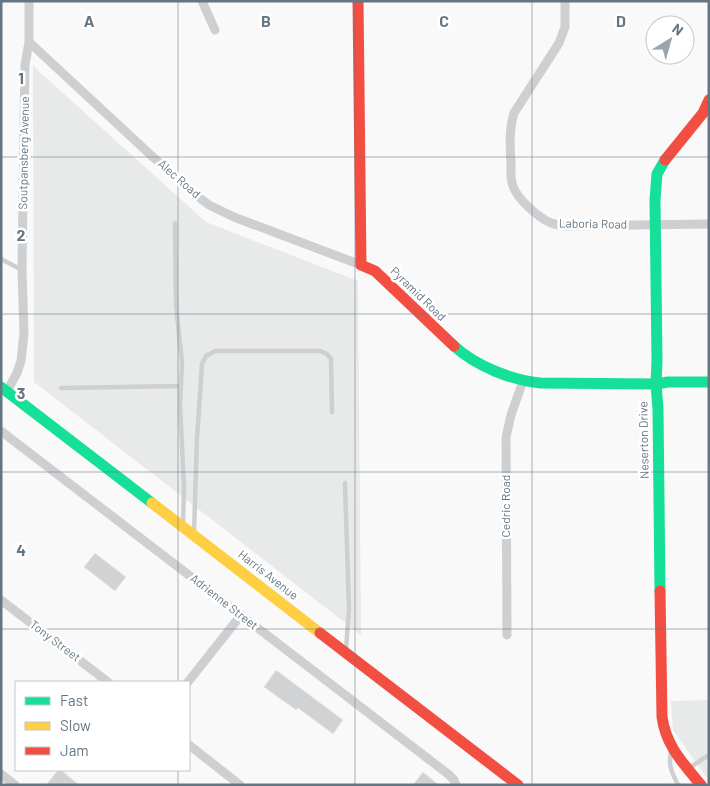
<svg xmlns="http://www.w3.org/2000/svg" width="710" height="786" font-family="Barlow,sans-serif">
  <rect width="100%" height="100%" fill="#f9f9f9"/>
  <!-- built -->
  <path fill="#e8e9e9" d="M33 66 206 222 358 281 361 635 34 382Z
    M709 700V781L673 730 671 701Z"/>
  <!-- building -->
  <path fill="#d0d2d3" stroke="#e8e8e8" d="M95 553 126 577 115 591 84 567Z
    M276 670 343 720 333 734 298 708 296 710 264 687Z
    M58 770H61L79 785H46Z
    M423 772 439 785H413Z"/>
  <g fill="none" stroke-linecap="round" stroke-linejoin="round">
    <!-- lane -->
    <path stroke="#cecfd0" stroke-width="4.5" d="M175 223 176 305 182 363 180 405 184 487 183 524
      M1 259 22 270
      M61 388 181 386
      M345 483 349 609 346 650
      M194 533 197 438 202 364 206 356 215 351H320L327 354 331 359 332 412
      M671 752C668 766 672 773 678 785
      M689 768 709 755"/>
    <!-- street -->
    <path stroke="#cecfd0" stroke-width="9" d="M202 1 215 30
      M565 1V27L559 43 514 113C509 129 510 146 511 163 511 170 510 179 513 186 517 199 539 218 551 223 556 225 561 225 566 226L709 224
      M29 42 154 158 197 196 209 205 234 217 361 265
      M7 391 17 373 21 361 24 333 22 270 24 122 25 65 29 42V1
      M1 431 448 774 454 780 456 785
      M1 600 108 682
      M507 635 506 437 511 415 523 381
      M188 682 241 615
      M189 745 240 785
      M1 774 15 785"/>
    <!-- fast -->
    <path stroke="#16e098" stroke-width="11" d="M454 346C476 366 511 380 540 383L656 384 668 382H709
      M1 387 152 503
      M660 591 658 409 656 384 657 360 655 200 657 174 665 160"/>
    <!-- slow -->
    <path stroke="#ffcf43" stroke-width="11" d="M152 503 320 633"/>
    <!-- jam -->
    <path stroke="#f24e42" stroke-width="11" d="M358 1 361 265 375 271 454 346
      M665 160 703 113 709 100
      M660 591 662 717C666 746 683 763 701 785
      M320 633 518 785"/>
  </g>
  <!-- grid -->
  <path fill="none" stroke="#657683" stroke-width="1" stroke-opacity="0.55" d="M178 1V682M355 1V785M532 1V785M1 157H709M1 314H709M1 472H709M1 629H709M178 770V785"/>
  <g text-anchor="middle" stroke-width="5" stroke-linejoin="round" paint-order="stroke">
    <!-- street labels -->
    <g font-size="12" fill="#657683" stroke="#fff">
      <text transform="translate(24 153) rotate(-89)" y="4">Soutpansberg Avenue</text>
      <text transform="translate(179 179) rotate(41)" y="4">Alec Road</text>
      <text transform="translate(593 224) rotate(1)" y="4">Laboria Road</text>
      <text transform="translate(418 294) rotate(44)" y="4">Pyramid Road</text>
      <text transform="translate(644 440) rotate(-91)" y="4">Neserton Drive</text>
      <text transform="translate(506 506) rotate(-90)" y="4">Cedric Road</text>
      <text transform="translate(268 575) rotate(38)" y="4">Harris Avenue</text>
      <text transform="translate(224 602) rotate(38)" y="4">Adrienne Street</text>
      <text transform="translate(55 641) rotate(37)" y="4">Tony Street</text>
    </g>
  </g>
  <g font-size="16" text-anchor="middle" font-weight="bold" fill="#657683" stroke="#fff" stroke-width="5" stroke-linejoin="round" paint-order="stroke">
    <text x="89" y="27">A</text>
    <text x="266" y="27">B</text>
    <text x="444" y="27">C</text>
    <text x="621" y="27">D</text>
    <text x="21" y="84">1</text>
    <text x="21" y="241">2</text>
    <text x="21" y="399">3</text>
    <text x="21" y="556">4</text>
  </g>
  <!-- border -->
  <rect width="710" height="786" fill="none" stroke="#657683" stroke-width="5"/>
  <!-- legend -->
  <rect x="15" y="681" width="175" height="90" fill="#ffffff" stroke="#c1c8cd"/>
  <rect x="25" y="697" width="25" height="8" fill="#16e098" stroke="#c1c8cd"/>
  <text x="60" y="706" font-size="15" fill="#657683">Fast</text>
  <rect x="25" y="722" width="25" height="8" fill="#ffcf43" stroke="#c1c8cd"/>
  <text x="60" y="731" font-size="15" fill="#657683">Slow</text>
  <rect x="25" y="747" width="25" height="8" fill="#f24e42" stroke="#c1c8cd"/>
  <text x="60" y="756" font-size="15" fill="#657683">Jam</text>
  <!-- north arrow -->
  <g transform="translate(670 40) rotate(37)"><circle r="24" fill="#ffffff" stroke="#c1c8cd"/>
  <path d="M0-4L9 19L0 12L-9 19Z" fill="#99a4ac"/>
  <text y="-8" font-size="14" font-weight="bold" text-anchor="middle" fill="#657683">N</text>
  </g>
</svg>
